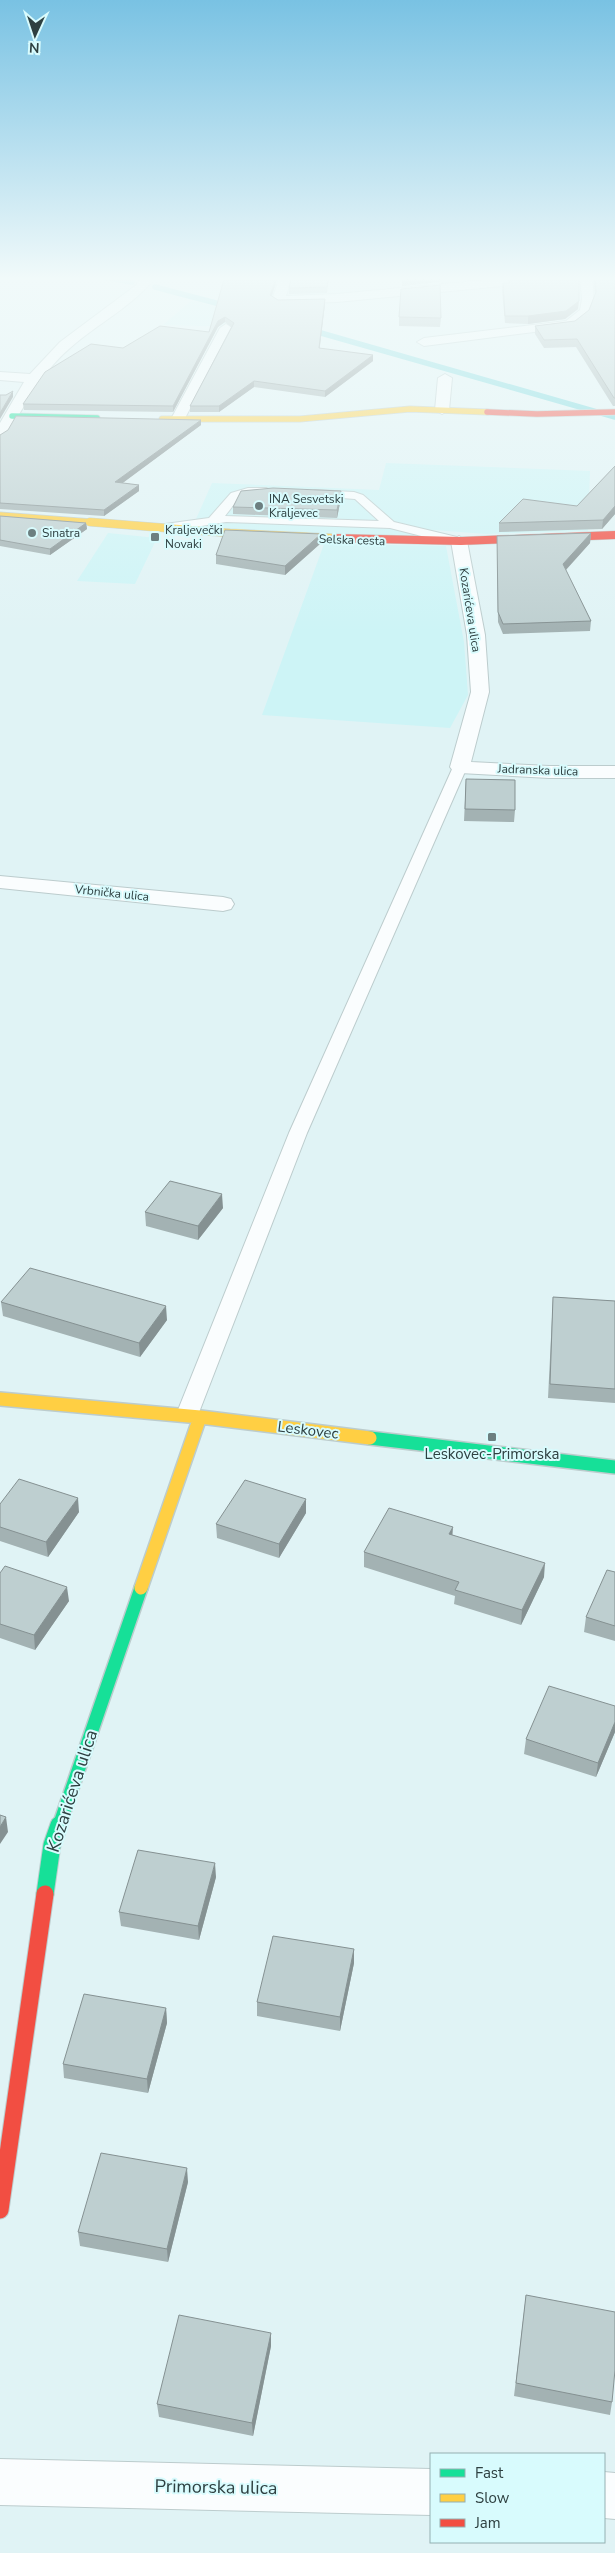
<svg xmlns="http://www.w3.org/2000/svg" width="615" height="2553" font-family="'Nunito Sans',sans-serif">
  <rect width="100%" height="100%" fill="#e0f3f5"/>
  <!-- built -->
  <path fill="#cdf4f6" d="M192 300 242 315 235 327 163 325Z
    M386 463 590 471 588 531 486 534 434 530 432 539 213 528 196 519 212 483 379 490Z
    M108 533 157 538 135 584 77 581Z
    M324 544 446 546 464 642 468 695 450 728 262 715Z"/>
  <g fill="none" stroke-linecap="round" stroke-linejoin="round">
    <!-- stream -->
    <path stroke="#74d6dc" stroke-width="5.5" d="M97 276 132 282
      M155 287 231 307
      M307 329 615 417"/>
    <!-- lane casing -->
    <g stroke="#bccccd" stroke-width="2">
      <path id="lane" d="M248 488H266L272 491 266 494 239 498 225 516 379 521 355 499 315 496 309 493 315 490 354 492 363 495 394 522 461 538 463 541 457 545 390 528 226 522 165 532 159 528 165 524 209 518 231 493Z
        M460 763 467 767 307 1133 198 1415 195 1420 187 1422 179 1420 176 1415 289 1133 453 767Z"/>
    </g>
    <!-- street casing -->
    <g stroke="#bccccd" stroke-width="2">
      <path id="street" d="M144 276H156C134 306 98 323 70 348 42 372 26 403 7 435L0 439V423L24 382 0 380V372L30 374 60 342 135 286Z
        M280 276H292L286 296 337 294 528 276H569L563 280 337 302 278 304 272 300Z
        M580 276H592C594 301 598 312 574 327L424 346 417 342 424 338 566 321 580 310 582 299Z
        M226 324 232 328 183 422H173L171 419 220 328Z
        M445 374 452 378 449 410 442 414 435 410 438 378Z
        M459 536 467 541 485 635 489 692 471 762 549 766H615V778H549L460 773 453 771 450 767 471 692 467 635 451 541Z
        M0 876 223 897 231 899 234 904 231 909 223 911 0 888Z
        M0 2459 431 2469V2515L0 2505Z
        M604 2472 615 2473V2519L604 2518Z"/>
    </g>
    <!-- fast-far2 casing -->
    <g stroke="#bccccd" stroke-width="7">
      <path id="fast-far2" d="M12 416 97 418"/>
    </g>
    <!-- fast-far1 casing -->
    <g stroke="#bccccd" stroke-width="16">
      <path id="fast-far1" d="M370 1438 615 1467
        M59 1826 141 1588"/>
    </g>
    <!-- fast casing -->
    <g stroke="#bccccd" stroke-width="19">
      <path id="fast" d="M45 1894 52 1845 59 1825"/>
    </g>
    <!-- slow-far2 casing -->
    <g stroke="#bccccd" stroke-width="7">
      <path id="slow-far2" d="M162 419H300L410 409 487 412
        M0 515 106 523"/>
    </g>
    <!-- slow-far1 casing -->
    <g stroke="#bccccd" stroke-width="9">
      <path id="slow-far1" d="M90 522 230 533 334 538"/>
    </g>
    <!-- slow casing -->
    <g stroke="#bccccd" stroke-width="16">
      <path id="slow" d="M0 1399 200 1417 370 1438
        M141 1588 200 1417"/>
    </g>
    <!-- jam-far2 casing -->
    <g stroke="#bccccd" stroke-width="7">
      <path id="jam-far2" d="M487 412 537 414 615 412"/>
    </g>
    <!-- jam-far1 casing -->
    <g stroke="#bccccd" stroke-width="9">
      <path id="jam-far1" d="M334 538 461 541 615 535"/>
    </g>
    <!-- jam casing -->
    <g stroke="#bccccd" stroke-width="19">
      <path id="jam" d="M0 2210 45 1894"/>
    </g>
    <!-- lane -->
    <use href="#lane" fill="#fafdfe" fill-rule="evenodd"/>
    <!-- street -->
    <use href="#street" fill="#fafdfe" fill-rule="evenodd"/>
    <!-- fast-far2 -->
    <use href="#fast-far2" stroke="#16e098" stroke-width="5.5"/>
    <!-- fast-far1 -->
    <use href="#fast-far1" stroke="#16e098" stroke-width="13"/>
    <!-- fast -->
    <use href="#fast" stroke="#16e098" stroke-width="17"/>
    <!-- slow-far2 -->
    <use href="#slow-far2" stroke="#ffcf43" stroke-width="5.5"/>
    <!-- slow-far1 -->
    <use href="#slow-far1" stroke="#ffcf43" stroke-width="8"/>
    <!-- slow -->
    <use href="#slow" stroke="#ffcf43" stroke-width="13"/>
    <!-- jam-far2 -->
    <use href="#jam-far2" stroke="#f24e42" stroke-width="5.5"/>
    <!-- jam-far1 -->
    <use href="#jam-far1" stroke="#f24e42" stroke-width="8"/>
    <!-- jam -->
    <use href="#jam" stroke="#f24e42" stroke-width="17"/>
  </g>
  <!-- wall -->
  <path fill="#a3b2b3" d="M225 276H278L272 296 278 300 325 304 319 348 373 361 325 397 254 387 219 412H190V406L231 327 225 322 218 327 173 412 24 410 23 404 123 348 209 332Z
    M329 276 327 293 289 294V288Z
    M593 276H615V406H613L576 347 544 348 535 334V326L575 321 589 310 595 294Z
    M509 280 578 309 565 319 528 324 505 323 502 290 503 283H509Z
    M399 317 441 318 440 327 399 326Z
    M201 425 122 483 139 485V491L104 516 0 509V435Z
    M615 466V514L602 529 499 532V523L577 506Z
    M341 491V498L337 518 233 514V507Z
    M0 516 86 523 87 529 50 555 0 546Z
    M591 533 590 543 566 570 591 621 590 631 503 634 498 622 497 536Z
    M321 543 285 575 216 564V555Z
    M466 779 515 810 514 822 464 821Z
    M223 1208 198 1240 146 1226 145 1212Z
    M553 1297 615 1301V1403L548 1398Z
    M1 1302 167 1320 140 1357 3 1316Z
    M0 1504 79 1512 48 1557 0 1541Z
    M306 1513 279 1558 217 1538 216 1524Z
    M452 1535 544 1577 521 1625 454 1604 455 1596 364 1567V1552Z
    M615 1572V1641L584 1632 586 1617Z
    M0 1573 69 1601 35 1650 0 1638Z
    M615 1706V1732L596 1777 524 1754 526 1739Z
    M216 1877 199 1940 121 1926 119 1912Z
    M354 1949V1963L340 2031 257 2016V2002Z
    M166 2008 167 2023 148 2093 64 2078 63 2064Z
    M188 2182 168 2262 80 2246 78 2232Z
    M526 2295 612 2402 610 2415 514 2396Z
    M271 2333V2346L253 2436 159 2417 157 2404Z"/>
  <!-- shaded-wall -->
  <path fill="#859192" d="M277 276H278L270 301V295Z
    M422 276H440V282L402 286V278Z
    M325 299V304L319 354V348Z
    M579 301 578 309 565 319 528 324V316Z
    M225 317V322L218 327 173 412V406L218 321Z
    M373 355V361L325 397V391Z
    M254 381V387L219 412V406Z
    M13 391V397L0 419V413Z
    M201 420V425L116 488 115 482Z
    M139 485V491L104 516V510Z
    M341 491V498L337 518V510Z
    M615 506V514L602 529 603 520Z
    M86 523 87 529 50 555V549Z
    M591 533 590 543 562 574 563 564Z
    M321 534V543L285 575V566Z
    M222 1194 223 1208 198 1240V1226Z
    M166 1306 167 1320 140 1357 139 1343Z
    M78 1498 79 1512 48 1557 46 1542Z
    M306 1499V1513L279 1558V1544Z
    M453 1527 452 1541 449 1534Z
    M545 1563 544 1577 521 1625 522 1610Z
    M67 1587 69 1601 35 1650 34 1635Z
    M615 1722V1732L596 1777 598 1763Z
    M6 1817 8 1832 0 1844V1827Z
    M215 1863 216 1877 199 1940 198 1926Z
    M354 1949V1963L340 2031V2017Z
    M166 2008 167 2023 148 2093 147 2079Z
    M187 2168 188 2182 168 2262 167 2249Z
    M271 2333V2346L253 2436 252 2423Z"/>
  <!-- building -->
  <path fill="#becfd0" stroke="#859192" d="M225 276H277L270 295 278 300 325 299 319 348 373 355 325 391 254 381 219 406H190L234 323 225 317 218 321 173 406 23 404 45 372 91 344 123 348 160 326 209 332Z
    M292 276H329L327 287 289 288Z
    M402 276H422L402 278Z
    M550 276H579V301L566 311 528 316H505L503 283H510L509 280Z
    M595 276H615V398H614L577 339 544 340 535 326 575 321 589 310 596 292Z
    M440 285 441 318 399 317 401 289Z
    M13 391 0 413V395H6Z
    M16 416 201 420 115 482 139 485 104 510 0 503V435L8 430Z
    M615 466V506L603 520 499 523 523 499 577 506Z
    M273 488 341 491 337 510 233 507 241 491Z
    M0 516 86 523 50 549 0 540Z
    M225 530 321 534 285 566 216 555Z
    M591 533 563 564 591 621 503 624 498 612 497 536Z
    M466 779 515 780V810L465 809Z
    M170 1181 222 1194 198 1226 145 1212Z
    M30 1268 166 1306 139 1343 1 1302Z
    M553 1297 615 1301V1389L550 1384Z
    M19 1479 78 1498 46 1542 0 1527V1504Z
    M245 1480 306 1499 279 1544 216 1524Z
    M389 1508 453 1527 449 1534 545 1563 522 1610 455 1590 459 1582 364 1552Z
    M5 1566 67 1587 34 1635 0 1624V1573Z
    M607 1570 615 1572V1626L586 1617Z
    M549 1686 615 1706V1722L598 1763 526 1739Z
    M0 1815 6 1817 0 1827Z
    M138 1850 215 1863 198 1926 119 1912Z
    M273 1936 354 1949 340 2017 257 2002Z
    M84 1994 166 2008 147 2079 63 2064Z
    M101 2153 187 2168 167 2249 78 2232Z
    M526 2295 615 2312V2370L612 2402 516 2383Z
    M179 2315 271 2333 252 2423 157 2404Z"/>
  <!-- sky -->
  <linearGradient id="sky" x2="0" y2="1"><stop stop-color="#79c2e3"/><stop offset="0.44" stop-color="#f1fafa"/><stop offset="1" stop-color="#f1fafa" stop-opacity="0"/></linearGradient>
  <rect width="615" height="633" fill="url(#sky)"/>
  <!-- markers -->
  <g fill="#6c7f80" stroke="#d8fbfd" stroke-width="2">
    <circle cx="259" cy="506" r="5"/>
    <circle cx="32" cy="533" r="5"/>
    <rect x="150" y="532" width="10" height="10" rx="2.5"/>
    <rect x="487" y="1432" width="10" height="10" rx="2.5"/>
  </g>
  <g text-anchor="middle" stroke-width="4" stroke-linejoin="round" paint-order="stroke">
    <!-- far-poi labels -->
    <g font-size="12" fill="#2e4041" stroke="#d8fbfd" text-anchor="start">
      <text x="269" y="503">INA Sesvetski<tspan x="269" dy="14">Kraljevec</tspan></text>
      <text x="165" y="534">Kraljevečki<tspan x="165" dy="14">Novaki</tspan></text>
      <text x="42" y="537">Sinatra</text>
    </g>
    <!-- far-street labels -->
    <g font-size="12" fill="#2e4041" stroke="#d8fbfd">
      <text transform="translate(352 540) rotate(2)" y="4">Selska cesta</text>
      <text transform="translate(470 610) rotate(81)" y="4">Kozarićeva ulica</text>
      <text transform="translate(538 770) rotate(2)" y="4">Jadranska ulica</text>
      <text transform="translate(112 893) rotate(6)" y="4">Vrbnička ulica</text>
    </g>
    <!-- street labels -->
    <g font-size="15" fill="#2e4041" stroke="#d8fbfd">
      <text transform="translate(308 1430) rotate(7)" y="5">Leskovec</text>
    </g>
    <!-- poi labels -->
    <g font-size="15" fill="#2e4041" stroke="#d8fbfd">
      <text x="492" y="1459">Leskovec-Primorska</text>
    </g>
    <!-- near-street labels -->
    <g font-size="18" fill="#2e4041" stroke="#d8fbfd">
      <text transform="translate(72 1791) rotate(-72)" y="6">Kozarićeva ulica</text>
      <text transform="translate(216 2487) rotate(1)" y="6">Primorska ulica</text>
    </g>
  </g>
  <!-- legend -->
  <rect x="430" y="2453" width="175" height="90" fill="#d8fbfd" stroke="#94b0b2"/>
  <rect x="440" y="2469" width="25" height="8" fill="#16e098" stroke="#94b0b2"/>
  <text x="475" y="2478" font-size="15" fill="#2e4041">Fast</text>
  <rect x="440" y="2494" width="25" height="8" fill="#ffcf43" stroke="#94b0b2"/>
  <text x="475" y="2503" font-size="15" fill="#2e4041">Slow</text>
  <rect x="440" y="2519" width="25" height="8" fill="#f24e42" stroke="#94b0b2"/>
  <text x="475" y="2528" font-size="15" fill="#2e4041">Jam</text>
  <!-- north arrow -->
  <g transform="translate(35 35) rotate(183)" stroke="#d8fbfd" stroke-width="4" paint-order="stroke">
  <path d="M0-4L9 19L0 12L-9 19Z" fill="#2e4041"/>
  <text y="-8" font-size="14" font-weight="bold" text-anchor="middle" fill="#2e4041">N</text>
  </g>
</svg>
